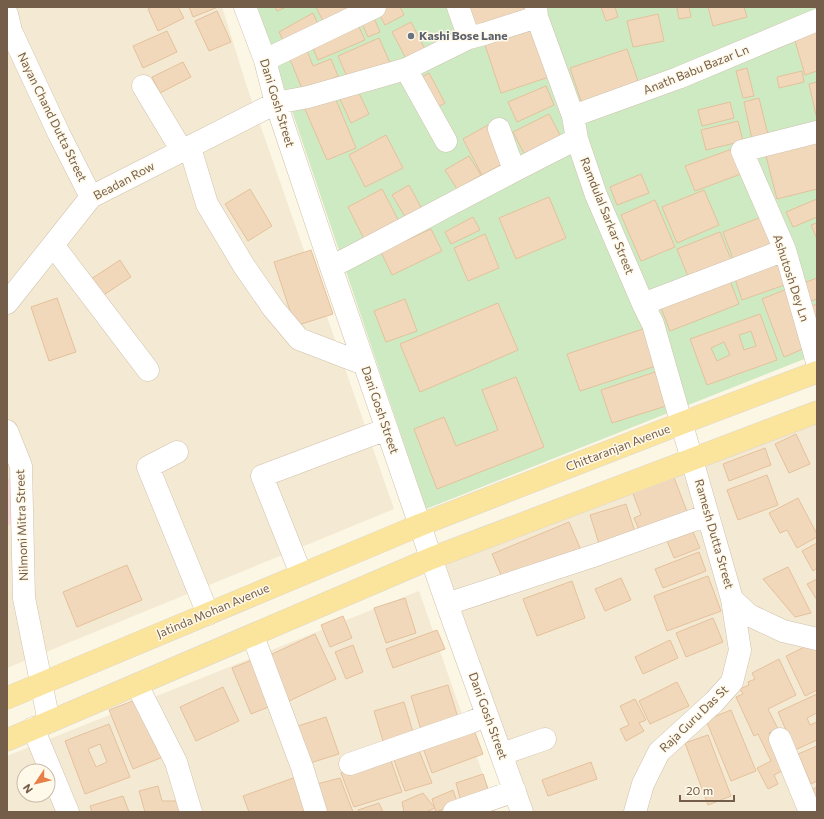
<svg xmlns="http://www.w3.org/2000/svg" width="824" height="819" font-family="Commissioner,sans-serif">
  <rect width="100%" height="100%" fill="#fcf6e4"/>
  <!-- residential -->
  <path fill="#f4e9d2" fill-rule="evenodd" d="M7 7H222L247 87 394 509 7 668Z
    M817 418V812H528L444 560Z
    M419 591 496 812H7V756ZM24 771H48V795H24Z"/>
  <!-- medical -->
  <path fill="#fad7d7" d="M13 478 18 524 7 525V479Z"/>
  <!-- green -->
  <path fill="#cdeac2" d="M257 7H817V354L426 509Z"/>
  <!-- building -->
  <path fill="#f2d8bb" stroke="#e4c19b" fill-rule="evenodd" d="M152 7H178L184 18 158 31 148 9Z
    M189 7H218L193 17Z
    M275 7H286L277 11Z
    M316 7H366L326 27Z
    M383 7H400L404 15 385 25 377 10Z
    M467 7H528L529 14 478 30Z
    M601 7H615L618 17 606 21Z
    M683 7H689L691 17 679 19 677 8Z
    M708 7H744L747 17 713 26Z
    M217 11 231 42 209 51 195 21Z
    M371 11 380 32 368 37 359 17Z
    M313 13 321 30 287 48 279 32Z
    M658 14 664 41 633 47 627 21Z
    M356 20 365 40 318 60 310 41Z
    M411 22 428 55 409 64 392 32Z
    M530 23 549 77 501 93 483 39Z
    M817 27V71L805 75 793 34Z
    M167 31 177 52 143 68 133 46Z
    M379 38 391 65 350 84 338 56Z
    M305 45 313 66 331 59 338 76 303 91 287 52Z
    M627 49 640 87 583 107 570 68Z
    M183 62 191 77 160 93 152 77Z
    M747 68 754 96 743 98 736 71Z
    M802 71 804 82 779 88 777 77Z
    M429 73 445 103 433 110 417 80Z
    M817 82V119L809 84Z
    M546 86 554 105 517 122 508 102Z
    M357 89 369 114 351 123 339 97Z
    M334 95 356 148 327 160 304 107Z
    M759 98 768 135 752 139 744 102Z
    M730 102 734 118 702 126 698 110Z
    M549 114 561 137 525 155 513 132Z
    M738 121 743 141 706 150 701 130Z
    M488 125 508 161 482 175 463 139Z
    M386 135 403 168 365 187 349 155Z
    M817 138V189L777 199 765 152Z
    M732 149 741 174 695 191 685 166Z
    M469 156 481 175 457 189 445 170Z
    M641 174 649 193 617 205 610 187Z
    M409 185 423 211 407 220 392 195Z
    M250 189 272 226 248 241 225 204Z
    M382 189 401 225 366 243 348 207Z
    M704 190 719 225 677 243 662 207Z
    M549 197 566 238 516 259 499 218Z
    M817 199V217L793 227 786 212Z
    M655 200 675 247 641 261 621 215Z
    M764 216 777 248 735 264 723 232Z
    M473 217 480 230 451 244 445 232Z
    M817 223V239L811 225Z
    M431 229 442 251 392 275 381 252Z
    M720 232 734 267 691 284 677 249Z
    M485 234 499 268 468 281 454 248Z
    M311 250 333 314 295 326 274 262Z
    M780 256 790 283 742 300 733 273Z
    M120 260 131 277 102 296 91 279Z
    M727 273 739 304 670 331 658 300Z
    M817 278V299L808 302 801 284Z
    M792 287 810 346 784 357 762 299Z
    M57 298 76 352 49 361 31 307Z
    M405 299 417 331 386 342 374 311Z
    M498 303 518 350 420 392 400 344Z
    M817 304V325L810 307Z
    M760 314 777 360 707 385 690 339ZM751 331 756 346 744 350 739 335ZM724 342 730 355 717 361 711 348Z
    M643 329 656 366 580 391 567 354Z
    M658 371 669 405 612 423 601 390Z
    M516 377 544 447 437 489 414 429 444 417 456 446 498 430 482 390Z
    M796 434 810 464 789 473 775 444Z
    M765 448 771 465 729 481 723 464Z
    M673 475 688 514 640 532 634 518 641 515 632 491Z
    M767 475 778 505 738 520 727 490Z
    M798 498 817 534V537L797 548 787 530 780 533 769 513Z
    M626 504 637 538 601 550 590 515Z
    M569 522 581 550 504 582 492 554Z
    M693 532 700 548 674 558 667 541Z
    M817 543V568L813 571 802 551Z
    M699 552 706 571 663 588 655 569Z
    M127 565 142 600 77 627 63 592Z
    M788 567 811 613 795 617 763 579Z
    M708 576 721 611 667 631 654 596Z
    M621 578 631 600 605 611 595 589Z
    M817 579V600L807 584Z
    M572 581 585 618 537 636 523 599Z
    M405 598 416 633 386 643 374 608Z
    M343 616 352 638 330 647 321 625Z
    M713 618 723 642 686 657 676 633Z
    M437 630 445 649 393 668 386 649Z
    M315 634 336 679 289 701 268 656Z
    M670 640 678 658 643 674 635 657Z
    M813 643 817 652V690L805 696 786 656Z
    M353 645 363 672 346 679 335 652Z
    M779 659 796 695 768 709 778 729 769 733 786 769 774 775 778 784 768 789 757 768 771 761 758 734 754 736 736 697 743 694 740 689 749 685 748 682 755 679 752 673Z
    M252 660 271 706 251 714 232 668Z
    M677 682 689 706 650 724 639 701Z
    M448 685 458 718 421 730 411 696Z
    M223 687 239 721 196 741 180 707Z
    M817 694V713L807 718 810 725 817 722V740L795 750 778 712Z
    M140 698 168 755 133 769 109 710Z
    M635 699 646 720 639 723 644 731 626 741 620 729 629 725 620 706Z
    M404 702 413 732 383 741 374 711Z
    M731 710 756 771 731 781 706 720Z
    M326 717 339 754 310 763 298 726Z
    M109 724 130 777 85 794 65 741ZM100 744 107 762 96 767 88 749Z
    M474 730 483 754 432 773 423 748Z
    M708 735 731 796 708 805 685 743Z
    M817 746V781L811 784 798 754Z
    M418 748 432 783 405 791 393 757Z
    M389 755 402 792 354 807 341 773Z
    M591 762 597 779 548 796 542 780Z
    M483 774 490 795 461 802 456 783Z
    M296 777 308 812H249L243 796Z
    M340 778 353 812H321L313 785Z
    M158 786 162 801H184L189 812H145L139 791Z
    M817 787V812L807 792Z
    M453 790 458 804 436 812 432 799Z
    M423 793 435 808 426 812H404L402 802Z
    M123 796 129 812H92L90 806Z
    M379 803 383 812H359L358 810Z"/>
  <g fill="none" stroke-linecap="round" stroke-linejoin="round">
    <!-- minor casing -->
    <g stroke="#d0c1ad" stroke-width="23">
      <path id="minor" d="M245 7 265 60 276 103 331 267 447 604 522 812
        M458 7 469 38
        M536 7 537 17 573 116 577 139 596 195 643 304 653 324 732 599 749 615 783 631 817 639
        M7 14 11 31 59 134 91 197
        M265 60 375 7
        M406 69 446 141
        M143 86 182 151
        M573 116 678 78 817 20
        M499 129 514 170
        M817 132 742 151 785 250 817 362
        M190 148 207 204 244 266 273 308 299 339 364 364
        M53 245 148 370
        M331 267C413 225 494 180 577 139
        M7 303 91 197 276 103 308 97 406 69 469 38 484 34 537 17
        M643 304 785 250
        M7 431 21 466 24 598 49 722
        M177 452 148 467 208 614
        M301 574 262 476 387 429
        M447 604 599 554 708 515
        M253 636 302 767 316 812
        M137 685 176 762 191 812
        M33 728 68 812
        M780 739 810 812
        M502 754 545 739
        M350 764 471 722 486 716
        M454 812 515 791
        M635 812 643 784 659 752 714 702 732 682 740 650 732 599"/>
    </g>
    <!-- major casing -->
    <g stroke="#ded8d3" stroke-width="23">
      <path id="major" d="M7 698 420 525 682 423 817 372
        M7 740 432 558 817 412"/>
    </g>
    <!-- minor -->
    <use href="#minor" stroke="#fff" stroke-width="22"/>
    <!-- major -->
    <use href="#major" stroke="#fbe49c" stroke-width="22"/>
  </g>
  <!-- markers -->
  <circle fill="#6b7280" stroke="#fff9ea" stroke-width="1.5" cx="411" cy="36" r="4"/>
  <g text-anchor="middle" stroke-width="3" stroke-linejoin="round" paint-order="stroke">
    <!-- worship labels -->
    <g font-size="12" font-weight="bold" fill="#5b616d" stroke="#fff9ea" text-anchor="start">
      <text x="419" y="40">Kashi Bose Lane</text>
    </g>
    <!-- street labels -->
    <g font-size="12" fill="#755e49" stroke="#fff9ea">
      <text transform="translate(696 70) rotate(-22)" y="4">Anath Babu Bazar Ln</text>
      <text transform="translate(277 103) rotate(73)" y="4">Dani Gosh Street</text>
      <text transform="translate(52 117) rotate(64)" y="4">Nayan Chand Dutta Street</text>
      <text transform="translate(124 181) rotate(-28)" y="4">Beadan Row</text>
      <text transform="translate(607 216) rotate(68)" y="4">Ramdulal Sarkar Street</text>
      <text transform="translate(791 278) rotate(72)" y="4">Ashutosh Dey Ln</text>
      <text transform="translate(380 410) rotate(71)" y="4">Dani Gosh Street</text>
      <text transform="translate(618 448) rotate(-21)" y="4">Chittaranjan Avenue</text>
      <text transform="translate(22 525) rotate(-92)" y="4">Nilmoni Mitra Street</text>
      <text transform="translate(714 534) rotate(74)" y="4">Ramesh Dutta Street</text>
      <text transform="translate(213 611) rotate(-23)" y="4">Jatinda Mohan Avenue</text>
      <text transform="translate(488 716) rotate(70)" y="4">Dani Gosh Street</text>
      <text transform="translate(694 719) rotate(-44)" y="4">Raja Guru Das St</text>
    </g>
  </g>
  <!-- border -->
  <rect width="824" height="819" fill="none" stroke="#755e49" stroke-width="16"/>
  <!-- north arrow -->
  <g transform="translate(36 783) rotate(235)"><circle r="19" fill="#fff9ea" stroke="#c8bbaa"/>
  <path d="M0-3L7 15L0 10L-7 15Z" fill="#e78048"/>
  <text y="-6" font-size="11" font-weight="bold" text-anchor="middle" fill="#755e49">N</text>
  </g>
  <!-- scale -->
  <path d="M680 795v6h54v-6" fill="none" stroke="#755e49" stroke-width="2"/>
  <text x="686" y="795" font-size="12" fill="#755e49" stroke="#fff9ea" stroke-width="3" paint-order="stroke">20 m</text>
</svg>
